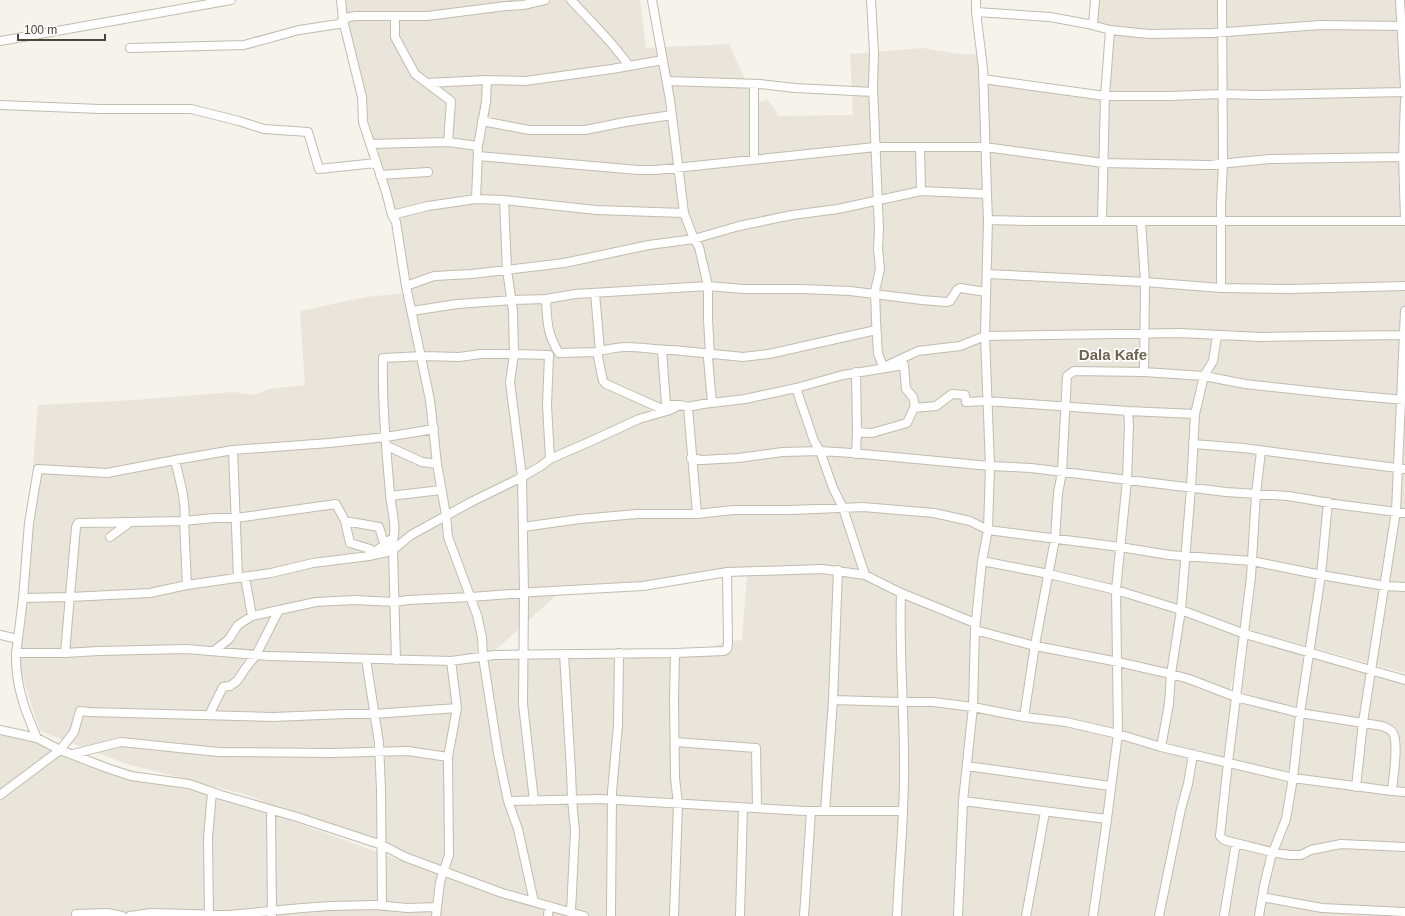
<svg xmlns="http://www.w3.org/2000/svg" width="1405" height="916" font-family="Helvetica,sans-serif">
  <rect width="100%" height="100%" fill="#f6f3ec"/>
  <!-- residential -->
  <path fill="#eae5da" d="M342 0H640L646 48 729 44 753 97 760 102 767 100 774 107 778 116 853 115 850 54 922 48 958 54 983 55 988 75 1100 98 1107 33 1094 22 1095 0H1405V673L1245 629 1230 689 1109 658 1023 640 974 625 845 569 695 574 558 594 491 654 482 658 530 898 375 845 247 795 127 764 40 731 17 660 38 405 135 400 233 392 254 395 269 389 305 385 300 311 366 297 406 293 392 211 357 81Z
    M833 570 879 585 958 617 976 628 1147 670 1232 693 1243 653 1245 634 1405 676V916H0V728L53 748 156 777 240 802 432 872 537 903 526 874 490 692 489 659 701 653 721 643 742 640 747 574Z"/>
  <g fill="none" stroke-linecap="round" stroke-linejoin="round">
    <!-- minor casing -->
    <g stroke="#c2bbae" stroke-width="10">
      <path id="minor" d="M571 0C591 22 612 41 629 66
        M652 0 670 100 684 213 694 239 699 247 708 286V319L710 355 708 358 712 403
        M871 0 874 52 873 87 879 229 878 249 880 269 875 291 876 320 878 354 884 368
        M1400 0 1405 88
        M976 12 1050 17 1088 24 1110 30 1149 34 1213 33 1320 25 1405 26
        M395 16V37L415 74 451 101 448 142 478 146 486 102 487 80
        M1093 25 1095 0
        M0 41 231 0
        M130 48 244 45 299 30 339 24 343 20 341 0
        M983 79 1105 96H1169L1222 94 1256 95 1405 92
        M667 81 760 84 795 88 873 92
        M427 83 487 80 525 81 612 69 663 60
        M754 84V160
        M1405 100 1403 157 1405 219
        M0 105 100 109H191L239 121 264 129 308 132 319 169 376 163
        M482 121 529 130H585L625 122 672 115
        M370 144 448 142
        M920 147H985L1103 163 1209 165 1270 159 1405 157
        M478 156 638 170H656L875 147H920L921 191
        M380 175 428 172
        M476 199 478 151
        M504 200 507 270 513 311 514 354 510 382 522 477 524 594 523 704 534 801
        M392 215 428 206 476 199 504 200 596 210 684 213
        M988 220 1029 221H1405
        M1102 221 1105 96 1110 30
        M1141 221 1145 282 1144 372
        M987 274 1145 282 1221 288 1290 289 1405 286
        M406 286 434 276 472 274 564 263 649 245 694 239 739 226 792 215 838 209 921 191 987 194
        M1221 288V203L1223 164 1222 0
        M595 293 600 351C609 349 617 347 626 347 642 347 657 350 673 350L743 357 769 354 876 330
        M546 299C547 321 547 334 559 353L597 352 603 381 606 384 662 409 666 405H678
        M412 311 457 304 512 300 546 299 575 294 708 286 743 289H801L850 291 922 300 947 302 950 301 957 290 960 288 986 292
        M662 350 666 405
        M888 365 918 351 960 346 985 336 1180 333 1261 337 1404 335
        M856 372 857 432
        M796 388 814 441 820 451 833 488 843 508 865 575
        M688 407 697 514
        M1193 444 1243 448 1405 469
        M387 446 422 462 437 464
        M233 450 238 578
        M1261 451 1256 494 1251 577 1228 762 1220 836 1224 840 1272 852 1289 855H1301L1311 850 1341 844 1405 847
        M856 454 857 432 872 433 907 423 914 408 936 406 952 394 965 395 966 402 987 401 1128 411 1195 414
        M691 458 702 460 738 458 783 452 820 451 852 453 990 466 1031 468 1226 492 1288 496 1342 505 1405 513
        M175 460C179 478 187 503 184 521L214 518H236L336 504 345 521 350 543 370 549 369 556
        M390 496 441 490
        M345 521 379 527 384 543 392 539
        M523 527 580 519 637 514H697L733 510H791L863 507 934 513 970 521 988 530 1120 547 1169 555 1252 561 1321 575 1385 586 1405 587
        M110 537 129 523
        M393 550 396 660
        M371 555 380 548 392 545C398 527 391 511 390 493 386 448 382 403 383 358L423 356 459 357 481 354H514L549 355 547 405 550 459
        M982 561 1049 574 1116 590 1181 610 1245 634 1405 680
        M245 577 252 616
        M23 598 70 597 150 593 187 585 271 573 313 563 369 556 387 552 393 550 411 535 471 502 522 477 541 466 550 459 589 442 639 419 670 410 680 405 688 407 703 404 745 399 796 388 843 375 904 365 906 389 913 397 915 407
        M975 630 1031 645 1118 662 1171 674 1189 679 1236 697 1300 713 1382 726C1387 728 1391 729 1393 733 1399 743 1393 779 1392 791
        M0 635 18 639 16 653H65L98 651 187 649 269 656 451 661 495 655 675 653 724 651 727 649 728 643 727 572
        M18 639 23 598 29 523 38 469 107 473 175 460 233 450 329 443 386 437 434 429
        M214 651 229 639 238 625 252 616 279 610
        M16 653C15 684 25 711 37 738
        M65 653 76 527 78 523 184 521 187 585
        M564 654 571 771 572 799 575 831 571 911
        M366 659 379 743 381 790 382 906
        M833 700 899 702H933L973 707 1024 717 1066 722 1118 734 1161 747 1293 778 1392 791 1405 792
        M209 715 223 687 230 686 237 681 245 669 256 655 279 610 316 602 354 600 395 602 408 600 471 597 534 592 643 586 727 572 823 569 865 575 901 593 975 623
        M1024 717 1035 645 1055 539 1058 493 1062 472 1067 376 1074 371 1144 372 1204 376 1245 384 1337 394 1405 400
        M0 730 37 738 60 750 107 768 131 776 189 784 221 795 297 817 382 845 405 857 502 893 584 916
        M675 742 756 748 757 808
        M1161 747 1169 704 1171 674 1181 610 1191 488 1195 414 1204 376 1213 361 1217 336
        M73 754 121 742 218 752 331 753 408 751 448 757
        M967 766 1110 786
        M1356 787 1363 722 1396 511 1405 311
        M0 795 60 750 74 732 80 711 89 712 273 717 346 714H374L457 708
        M508 801 600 799 805 811H903
        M963 801 1107 819
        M271 810 272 915
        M825 811 833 700 838 570
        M1262 897 1322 908 1405 912
        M534 902 518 829 508 801 498 753 483 657 482 637 477 615 448 537 446 515 437 464 430 400 406 286 396 222 392 215 386 192 363 122 362 97 343 20 349 17 356 16H427L506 6 523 5 545 0
        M76 914 108 913 122 916
        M130 916 151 913 229 915 302 908 330 906 377 905 407 908 436 907
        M209 916 208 838 212 792
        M436 916 440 882 449 855 448 757 457 708 451 661
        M548 916 549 906
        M611 916 612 792 618 725 619 653
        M674 916 678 804 675 778 674 699 675 653
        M740 916 743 808
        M804 916 811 811
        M897 916C899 864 905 813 904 761 904 705 899 649 901 593
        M958 916 963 801 973 707 975 630 982 561 988 530 990 466 985 336 988 220 987 194 983 68 976 12V0
        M1026 916 1045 812
        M1093 916 1107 819 1118 734 1116 590 1127 480 1129 424 1128 411
        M1159 916 1181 809 1188 784 1193 754
        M1224 916 1236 843
        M1259 916 1264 886 1271 857 1286 819 1293 778 1300 713 1321 575 1328 502"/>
    </g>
    <!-- minor -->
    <use href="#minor" stroke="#fff" stroke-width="8"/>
  </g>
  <g text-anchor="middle" stroke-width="3.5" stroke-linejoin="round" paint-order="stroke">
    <!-- district labels -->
    <g font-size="15" font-weight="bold" fill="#6e6250" stroke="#fff">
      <text x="1113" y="360">Dala Kafe</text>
    </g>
  </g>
  <!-- scale -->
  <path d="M18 34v6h87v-6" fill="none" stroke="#4b4439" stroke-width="2"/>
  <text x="24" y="34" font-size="12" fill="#4b4439" stroke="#ffffff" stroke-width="3" paint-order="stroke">100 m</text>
</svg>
